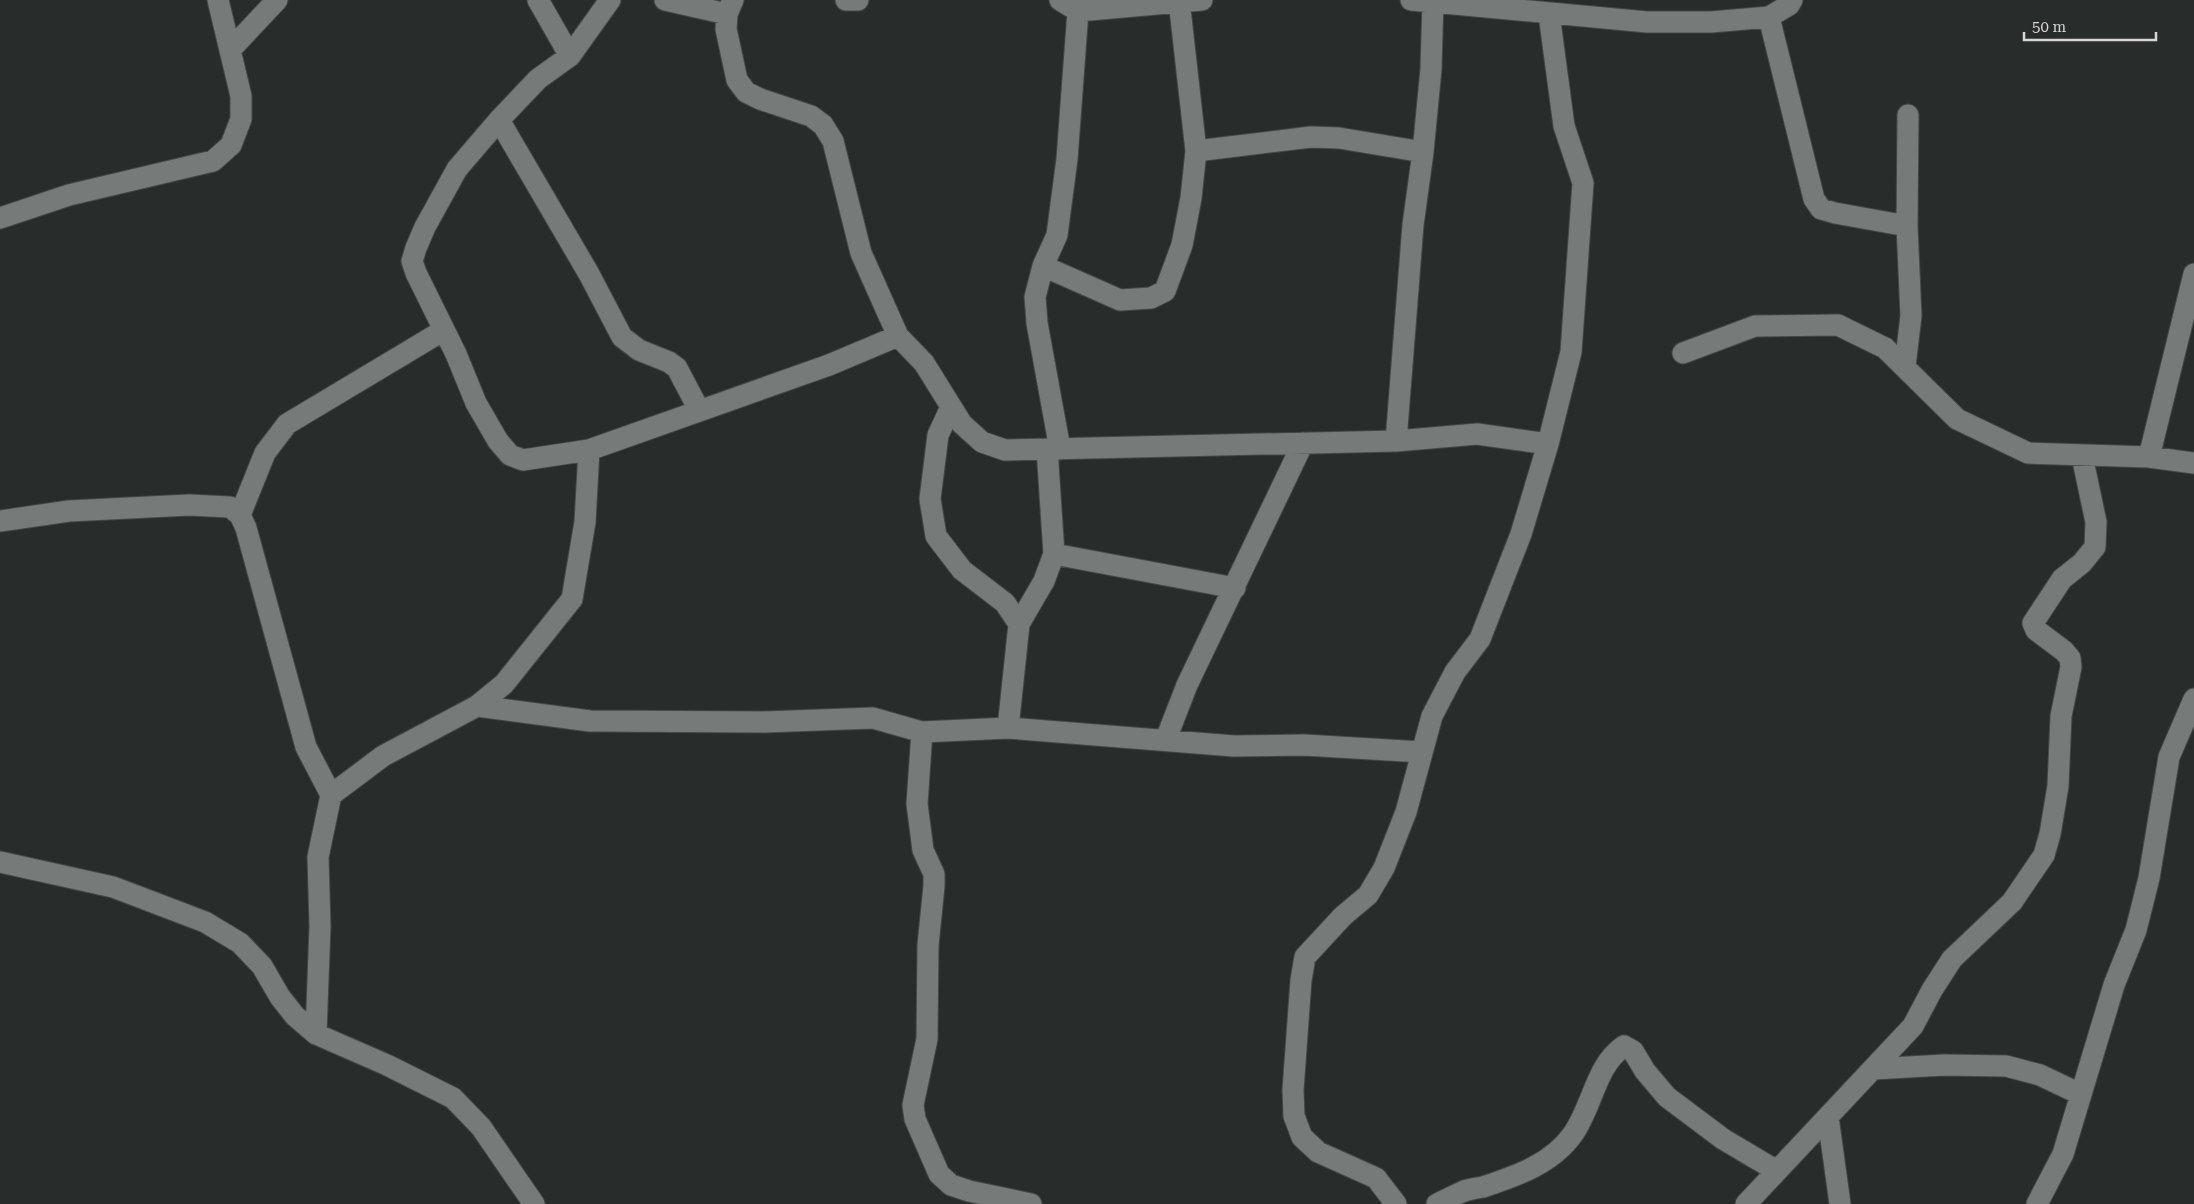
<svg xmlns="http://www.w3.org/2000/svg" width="2194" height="1204" font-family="'Roboto Serif',serif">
  <rect width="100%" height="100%" fill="#282c2b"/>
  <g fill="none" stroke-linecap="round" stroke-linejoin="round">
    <!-- minor casing -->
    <g stroke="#444846" stroke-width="23">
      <path id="minor" d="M538 0 570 56
        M610 0 570 56 538 79 499 120 457 169 425 227 416 248 412 261 416 273 456 354 476 403 498 441 510 455 523 460 589 450 829 365 898 336
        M665 0 727 14
        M733 0 727 14 726 29 737 80 746 92 760 99 811 116 823 125 833 141 861 253 898 336 924 363 962 424 982 442 1005 450 1396 441 1477 434 1548 444
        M846 0H858
        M1060 0 1078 11 1202 0
        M1179 0 1196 151
        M1411 0 1647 22H1711L1769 17 1789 5 1792 0
        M1769 17 1814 199 1821 209 1835 213 1907 226
        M231 49 277 0
        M499 120 589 274 622 337 639 350 669 362 677 368 699 410
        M0 218 69 195 213 161 231 145 241 119V96L218 0
        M1043 266 1120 300 1151 298 1165 291 1182 245 1191 198 1196 151 1311 137 1339 138 1423 152
        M1683 353 1755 326 1838 325 1885 348 1957 419 2028 453 2149 457 2194 463
        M1905 366 1911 316 1907 226 1908 115
        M951 407 938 435 930 499 936 536 962 570 1005 603 1019 624
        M1396 441 1413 225 1423 152 1431 69 1433 0
        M1060 449 1037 323 1035 297 1043 266 1057 235 1067 159 1078 11 1077 0
        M2149 457 2194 274
        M240 515 265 453 287 424 444 330
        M0 521 69 511 189 505 230 507 240 515 246 528 306 747 331 795
        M1054 554 1235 588
        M477 706 590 721 765 722 873 718 922 732 1008 728 1234 746 1304 745 1422 752
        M1008 728 1019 624 1044 581 1054 554 1047 449
        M922 732 917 804 923 850 934 874V886L928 945 927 1039 913 1105 915 1119 939 1174 951 1185 969 1191 1031 1204
        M1166 739 1187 685 1303 443
        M0 862 113 887 205 922 240 943 262 966 280 997 295 1016 316 1034 387 1065 453 1098 481 1127 534 1204
        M316 1034 320 926 318 857 331 795 383 756 477 706 504 684 572 599 585 522 589 450
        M1873 1069 1944 1065 2006 1066 2040 1075 2080 1094
        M1828 1117 1840 1204
        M1396 1204 1376 1178 1318 1152 1302 1137 1294 1116 1293 1090 1301 980 1305 957 1343 916 1368 895 1384 868 1406 812 1432 716 1455 672 1480 639 1521 534 1548 444 1571 352 1583 183 1564 126 1549 14
        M1437 1204C1446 1200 1455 1195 1464 1191 1470 1189 1477 1188 1483 1187 1516 1176 1552 1164 1573 1134 1593 1106 1595 1066 1624 1046L1633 1051 1645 1071 1667 1097 1723 1139 1777 1171
        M1746 1204 1913 1026 1932 990 1952 959 2012 902 2044 855 2050 834 2058 786 2061 716 2071 667 2070 658 2064 651 2036 630 2033 623 2062 579 2082 563 2095 547 2096 522 2082 456
        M2037 1204 2063 1154 2114 985 2136 930 2149 878 2169 757 2194 699"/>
    </g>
    <!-- minor -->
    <use href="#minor" stroke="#767a79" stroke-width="21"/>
  </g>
  <!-- scale -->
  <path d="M2024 32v8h132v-8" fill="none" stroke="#d6d8d8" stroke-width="2.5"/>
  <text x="2032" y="32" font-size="15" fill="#d6d8d8" stroke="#282c2b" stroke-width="4" paint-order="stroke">50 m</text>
</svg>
